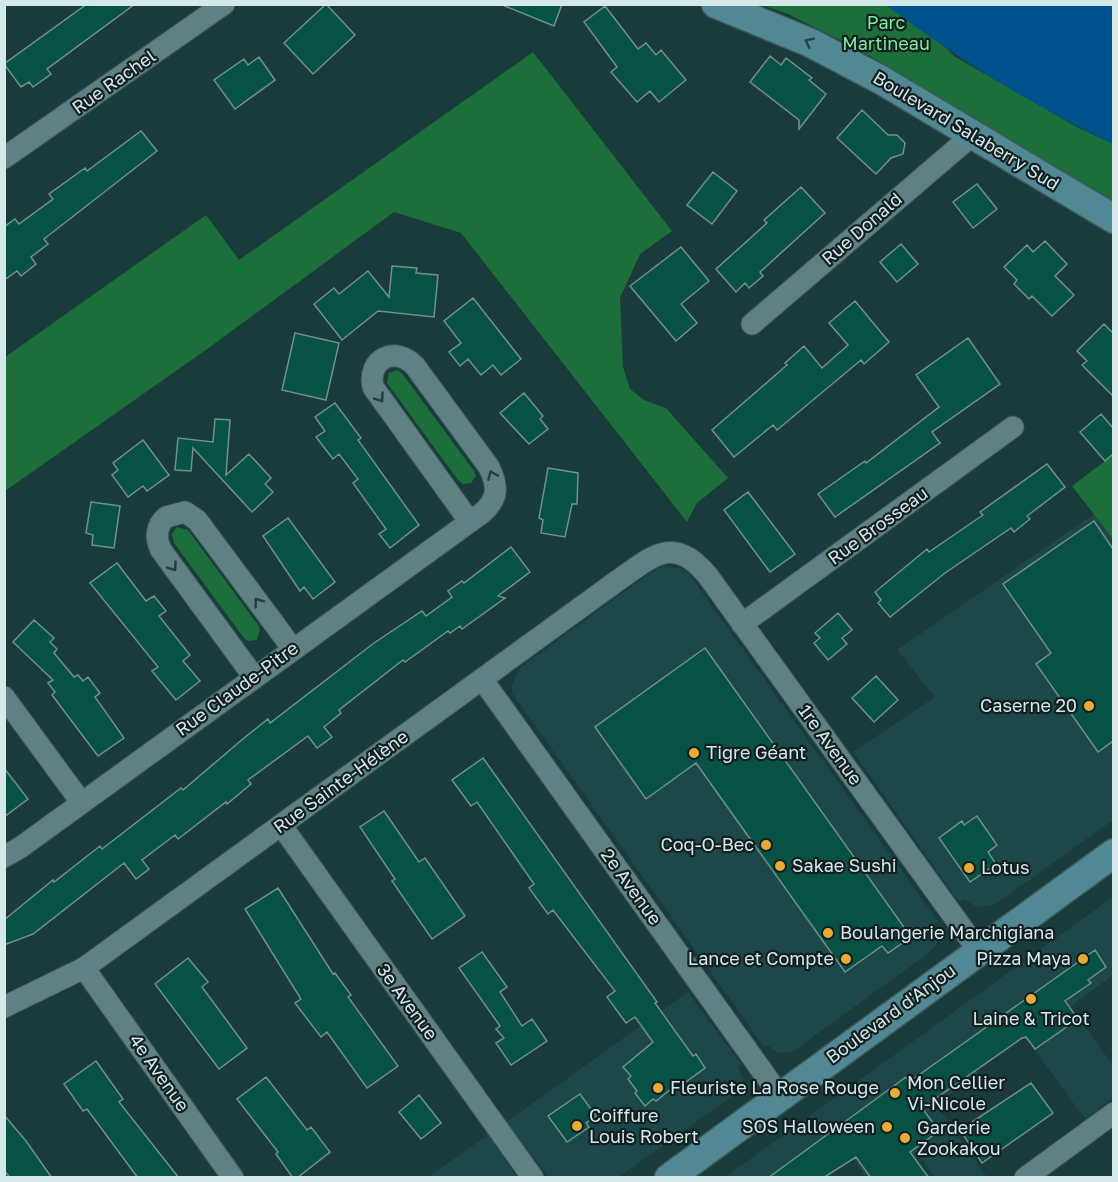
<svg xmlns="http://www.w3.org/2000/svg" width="1118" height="1182" font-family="'Golos Text',sans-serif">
  <rect width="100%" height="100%" fill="#193b3c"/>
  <!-- built -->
  <path fill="#1c484a" d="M1094 514 1113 539V820L994 905 977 907 963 899 959 902 853 752 935 697 897 650Z
    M663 566 682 569 689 574 938 921 934 924 938 936 937 944 929 953 792 1052 778 1053 767 1045 764 1047 512 693V684L521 667 647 575Z
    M1113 897V975L1070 1007 1113 1065V1098L1085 1119 1025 1037 976 1070 978 1074 936 1105 987 1177H935L919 1157 892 1177H866L853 1159 823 1177 724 1178Z
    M688 992 741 1064 738 1067 743 1079 740 1088 734 1095 619 1177H549L505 1123Z
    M488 1134 517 1177H428L485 1137Z"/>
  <!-- green -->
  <path fill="#1c6e3a" d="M762 5H891L923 23 954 56 1075 126 1113 144V201L858 49 788 14Z
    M533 52 672 231 640 254 620 298 623 367 630 389 644 400 666 408 728 478 697 503 687 522 461 233 394 212 210 347 5 491V357L206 215 239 260Z
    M398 370 404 376 474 471 476 476 471 483 463 484 458 480 387 383 389 373Z
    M1113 455V539L1072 486Z
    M177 527 188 530 258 625 260 630 257 640 248 641 244 638 174 543 172 534Z"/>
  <!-- water -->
  <path fill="#00528d" d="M886 5H1113V144C1031 105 958 59 886 5Z"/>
  <!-- building -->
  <path fill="#075244" stroke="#719187" stroke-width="1.5" d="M87 4H135L47 69 51 74 33 87 29 82 21 87 4 64Z
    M326 4 355 35 313 74 284 43Z
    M500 4H562L554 26Z
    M605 6 638 49 646 43 656 55 661 50 686 80 659 102 650 91 637 102 611 72 617 67 584 22Z
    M770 56 781 65 786 58 812 78 809 80 826 94 799 129V120L750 82Z
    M259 57 275 80 235 109 214 80 244 59 248 65Z
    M862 110 888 135H897L905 143 903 154 891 158 876 174 837 138Z
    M141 131 157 151 44 239 48 244 31 257 36 264 21 276 17 271 4 280V227L15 219 19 224 53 199 49 194 85 168 87 171Z
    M713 172 737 191 712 224 687 205Z
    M977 184 997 209 973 228 953 202Z
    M801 187 825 213 760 272 763 276 749 288 745 283 736 292 716 269 767 223 764 220Z
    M1045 241 1067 264 1055 276 1074 295 1052 316 1032 296 1029 299 1014 284 1017 280 1004 267 1027 245 1033 252Z
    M901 244 918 264 897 282 880 262Z
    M681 247 709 281 681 304 697 323 676 341 630 286Z
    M392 266 417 268 416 273 438 275 434 317 378 311 342 340 314 304 334 288 339 294 368 271 389 297Z
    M473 298 521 359 501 375 493 365 481 375 468 359 460 366 449 352 461 343 444 321Z
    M855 301 889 342 864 364 861 360 777 430 773 425 734 457 712 430 787 365 785 363 804 346 822 368 848 345 829 323Z
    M1104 324 1113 333V396L1082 365 1087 361 1077 351Z
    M295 333 339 343 326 400 282 390Z
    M968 338 1000 384 932 432 940 443 835 517 818 494 865 461 866 463 939 407 916 375Z
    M524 393 543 416 540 419 548 429 529 444 500 413Z
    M335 403 361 438 358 440 419 525 390 548 379 534 386 529 353 483 358 479 339 454 333 459 316 437 325 431 315 417Z
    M1101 414 1113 428V454L1105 461 1080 432Z
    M215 419 230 420 226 475 249 454 271 478 265 484 273 492 252 512 193 448 191 471 175 470 178 438 213 442Z
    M143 440 169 475 147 491 143 486 128 497 112 475 118 470 113 463Z
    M1047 464 1065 487 1027 516 1030 519 1014 532 1011 528 945 573 890 617 878 603 881 600 875 592 927 549 929 552 983 515 980 512Z
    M548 468 578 473 577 504H572L565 537 541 533 543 520 539 518Z
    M748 492 795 554 770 572 724 510Z
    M91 502 120 506 114 548 92 545 93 535 86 533Z
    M288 518 335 582 313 599 304 587 300 591 263 536Z
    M1094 521 1113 549V741L1098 752 1036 664 1051 653 1003 584Z
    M511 547 530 572 498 596 505 598 462 629 460 626 450 633 448 631 405 662 403 660 339 710 341 713 324 727 332 737 317 748 308 736 248 780 251 784 227 804 226 802 178 839 175 835 142 860 149 869 136 879 124 863 33 934 4 945V920L53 880 54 882 100 846 102 849 181 788 183 790 244 738 268 719 270 723 374 643 422 611 426 616 452 597 448 591 462 581 464 583Z
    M117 563 146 601 154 596 166 611 159 616 190 655 183 661 200 681 176 700 152 671 158 667 90 583Z
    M838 613 852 630 842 638 847 644 828 660 814 643 820 638 815 633Z
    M34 620 54 638 50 642 57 649 54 653 74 677 78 675 83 681 88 677 100 693 95 697 124 738 98 756 52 695 55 692 48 683 53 680 13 642Z
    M705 648 911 937 888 953 882 946 845 972 696 763 646 799 595 727Z
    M876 676 898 700 874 722 852 698Z
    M483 758 657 1002 655 1003 693 1056 696 1054 705 1068 683 1084 681 1081 656 1101 653 1099 645 1106 635 1093 637 1091 628 1079 631 1076 623 1067 653 1042 635 1017 626 1023 607 997 615 991 553 910 548 914 529 888 534 884 477 802 471 806 452 780Z
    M4 768 28 799 4 817Z
    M384 811 419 862 425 858 465 916 432 939 392 881 395 879 360 827Z
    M977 816 997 845 988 852 996 864 970 882 939 838 962 821 964 825Z
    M278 888 333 974 335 973 351 995 348 997 398 1066 367 1088 327 1032 321 1037 295 1003 301 999 245 909Z
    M1095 950 1106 967 1088 980 1091 983 1065 1001 1078 1019 1035 1049 1026 1037 1022 1038 922 1108 939 1131 910 1152 929 1178H871L856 1157 823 1178H768L906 1077 909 1082Z
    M482 952 507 987 500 992 522 1026 532 1019 547 1041 511 1065 496 1043 504 1038 496 1029 500 1026 459 968Z
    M188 958 208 982 202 987 247 1048 219 1069 155 984Z
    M96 1061 123 1099 119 1102 179 1178H138L87 1109 83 1111 64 1084Z
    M266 1077 307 1130 311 1127 330 1152 297 1178H293L276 1154 278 1152 237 1099Z
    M1031 1083 1053 1113 982 1163 960 1130Z
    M580 1094 596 1116 586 1123 589 1127 567 1142 548 1116Z
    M419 1095 441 1123 421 1139 399 1112Z
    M4 1115 26 1141 52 1178H10L4 1170Z"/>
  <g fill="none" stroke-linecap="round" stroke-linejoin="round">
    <!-- street casing -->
    <g stroke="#3c595a" stroke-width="23">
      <path id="street" d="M4 158 224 4
        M752 324 962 144 971 132
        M742 624 1013 427
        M254 677 161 550C155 538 156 526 166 517L185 512 197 520 293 649
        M482 679 780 1096
        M4 697 81 802
        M281 825 533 1178
        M4 857 21 847 482 513C499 498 498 486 489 467L415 366C395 345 367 359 373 387L470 522
        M84 968 233 1178
        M4 1007 84 968 617 581C653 556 674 534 708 576L978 950
        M1025 1178 1114 1113"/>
    </g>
    <!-- secondary casing -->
    <g stroke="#3c595a" stroke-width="31">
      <path id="secondary" d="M716 4 811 43 883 81 1114 219
        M669 1178 1114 853"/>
    </g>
    <!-- street -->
    <use href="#street" stroke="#5f8183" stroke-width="21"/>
    <!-- secondary -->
    <use href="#secondary" stroke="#518894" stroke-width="28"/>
  </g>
  <!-- one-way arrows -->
  <defs><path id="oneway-chevron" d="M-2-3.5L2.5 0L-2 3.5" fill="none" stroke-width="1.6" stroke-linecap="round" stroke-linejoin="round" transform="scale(1.5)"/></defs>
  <use stroke="#274449" href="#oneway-chevron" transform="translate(809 42) rotate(-154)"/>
  <g stroke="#283c3e">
    <use href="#oneway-chevron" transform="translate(380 398) rotate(55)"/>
    <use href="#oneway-chevron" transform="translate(492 475) rotate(-113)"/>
    <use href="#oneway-chevron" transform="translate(173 567) rotate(54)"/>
    <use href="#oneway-chevron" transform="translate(258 602) rotate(-127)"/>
  </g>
  <!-- markers -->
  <g fill="#eaaa38" stroke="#111f20" stroke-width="2">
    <circle cx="1089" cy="706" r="6"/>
    <circle cx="694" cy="753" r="6"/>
    <circle cx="766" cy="845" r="6"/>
    <circle cx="780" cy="866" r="6"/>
    <circle cx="969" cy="868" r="6"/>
    <circle cx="828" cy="933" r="6"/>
    <circle cx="846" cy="959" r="6"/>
    <circle cx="1083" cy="959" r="6"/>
    <circle cx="1031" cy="999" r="6"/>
    <circle cx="658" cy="1088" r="6"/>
    <circle cx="895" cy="1093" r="6"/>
    <circle cx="577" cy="1126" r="6"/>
    <circle cx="887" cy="1127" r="6"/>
    <circle cx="905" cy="1138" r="6"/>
  </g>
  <g text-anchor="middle" stroke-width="4.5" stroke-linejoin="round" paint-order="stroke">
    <!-- park labels -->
    <g font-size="18" fill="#7eea9b" stroke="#111f20">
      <text x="886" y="29">Parc<tspan x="886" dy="21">Martineau</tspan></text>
    </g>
    <!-- street labels -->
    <g font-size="18" fill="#d6e9e9" stroke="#111f20">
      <text transform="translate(114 82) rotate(-35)" y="6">Rue Rachel</text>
      <text transform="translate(966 131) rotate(31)" y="6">Boulevard Salaberry Sud</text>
      <text transform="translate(862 229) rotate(-41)" y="6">Rue Donald</text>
      <text transform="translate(878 526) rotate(-36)" y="6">Rue Brosseau</text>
      <text transform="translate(237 689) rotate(-36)" y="6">Rue Claude-Pitre</text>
      <text transform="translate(830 745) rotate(54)" y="6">1re Avenue</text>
      <text transform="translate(341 782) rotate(-36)" y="6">Rue Sainte-Hélène</text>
      <text transform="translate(631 887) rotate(54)" y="6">2e Avenue</text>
      <text transform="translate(407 1002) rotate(54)" y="6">3e Avenue</text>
      <text transform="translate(891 1014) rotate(-36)" y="6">Boulevard d'Anjou</text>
      <text transform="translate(159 1073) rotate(55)" y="6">4e Avenue</text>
    </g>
    <!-- poi labels -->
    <g font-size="18" fill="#d6e9e9" stroke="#111f20" text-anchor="start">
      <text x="1077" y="712" text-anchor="end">Caserne 20</text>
      <text x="706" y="759">Tigre Géant</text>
      <text x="754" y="851" text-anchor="end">Coq-O-Bec</text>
      <text x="792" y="872">Sakae Sushi</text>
      <text x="981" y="874">Lotus</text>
      <text x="840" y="939">Boulangerie Marchigiana</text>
      <text x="834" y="965" text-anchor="end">Lance et Compte</text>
      <text x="1071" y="965" text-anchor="end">Pizza Maya</text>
      <text x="1031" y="1025" text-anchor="middle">Laine &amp; Tricot</text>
      <text x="907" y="1089">Mon Cellier<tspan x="907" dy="21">Vi-Nicole</tspan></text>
      <text x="670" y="1094">Fleuriste La Rose Rouge</text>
      <text x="589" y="1122">Coiffure<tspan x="589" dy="21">Louis Robert</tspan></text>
      <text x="875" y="1133" text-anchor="end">SOS Halloween</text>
      <text x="917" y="1134">Garderie<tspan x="917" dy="21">Zookakou</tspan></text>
    </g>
  </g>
  <!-- border -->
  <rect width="1118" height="1182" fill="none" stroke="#d6e9e9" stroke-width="12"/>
</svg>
